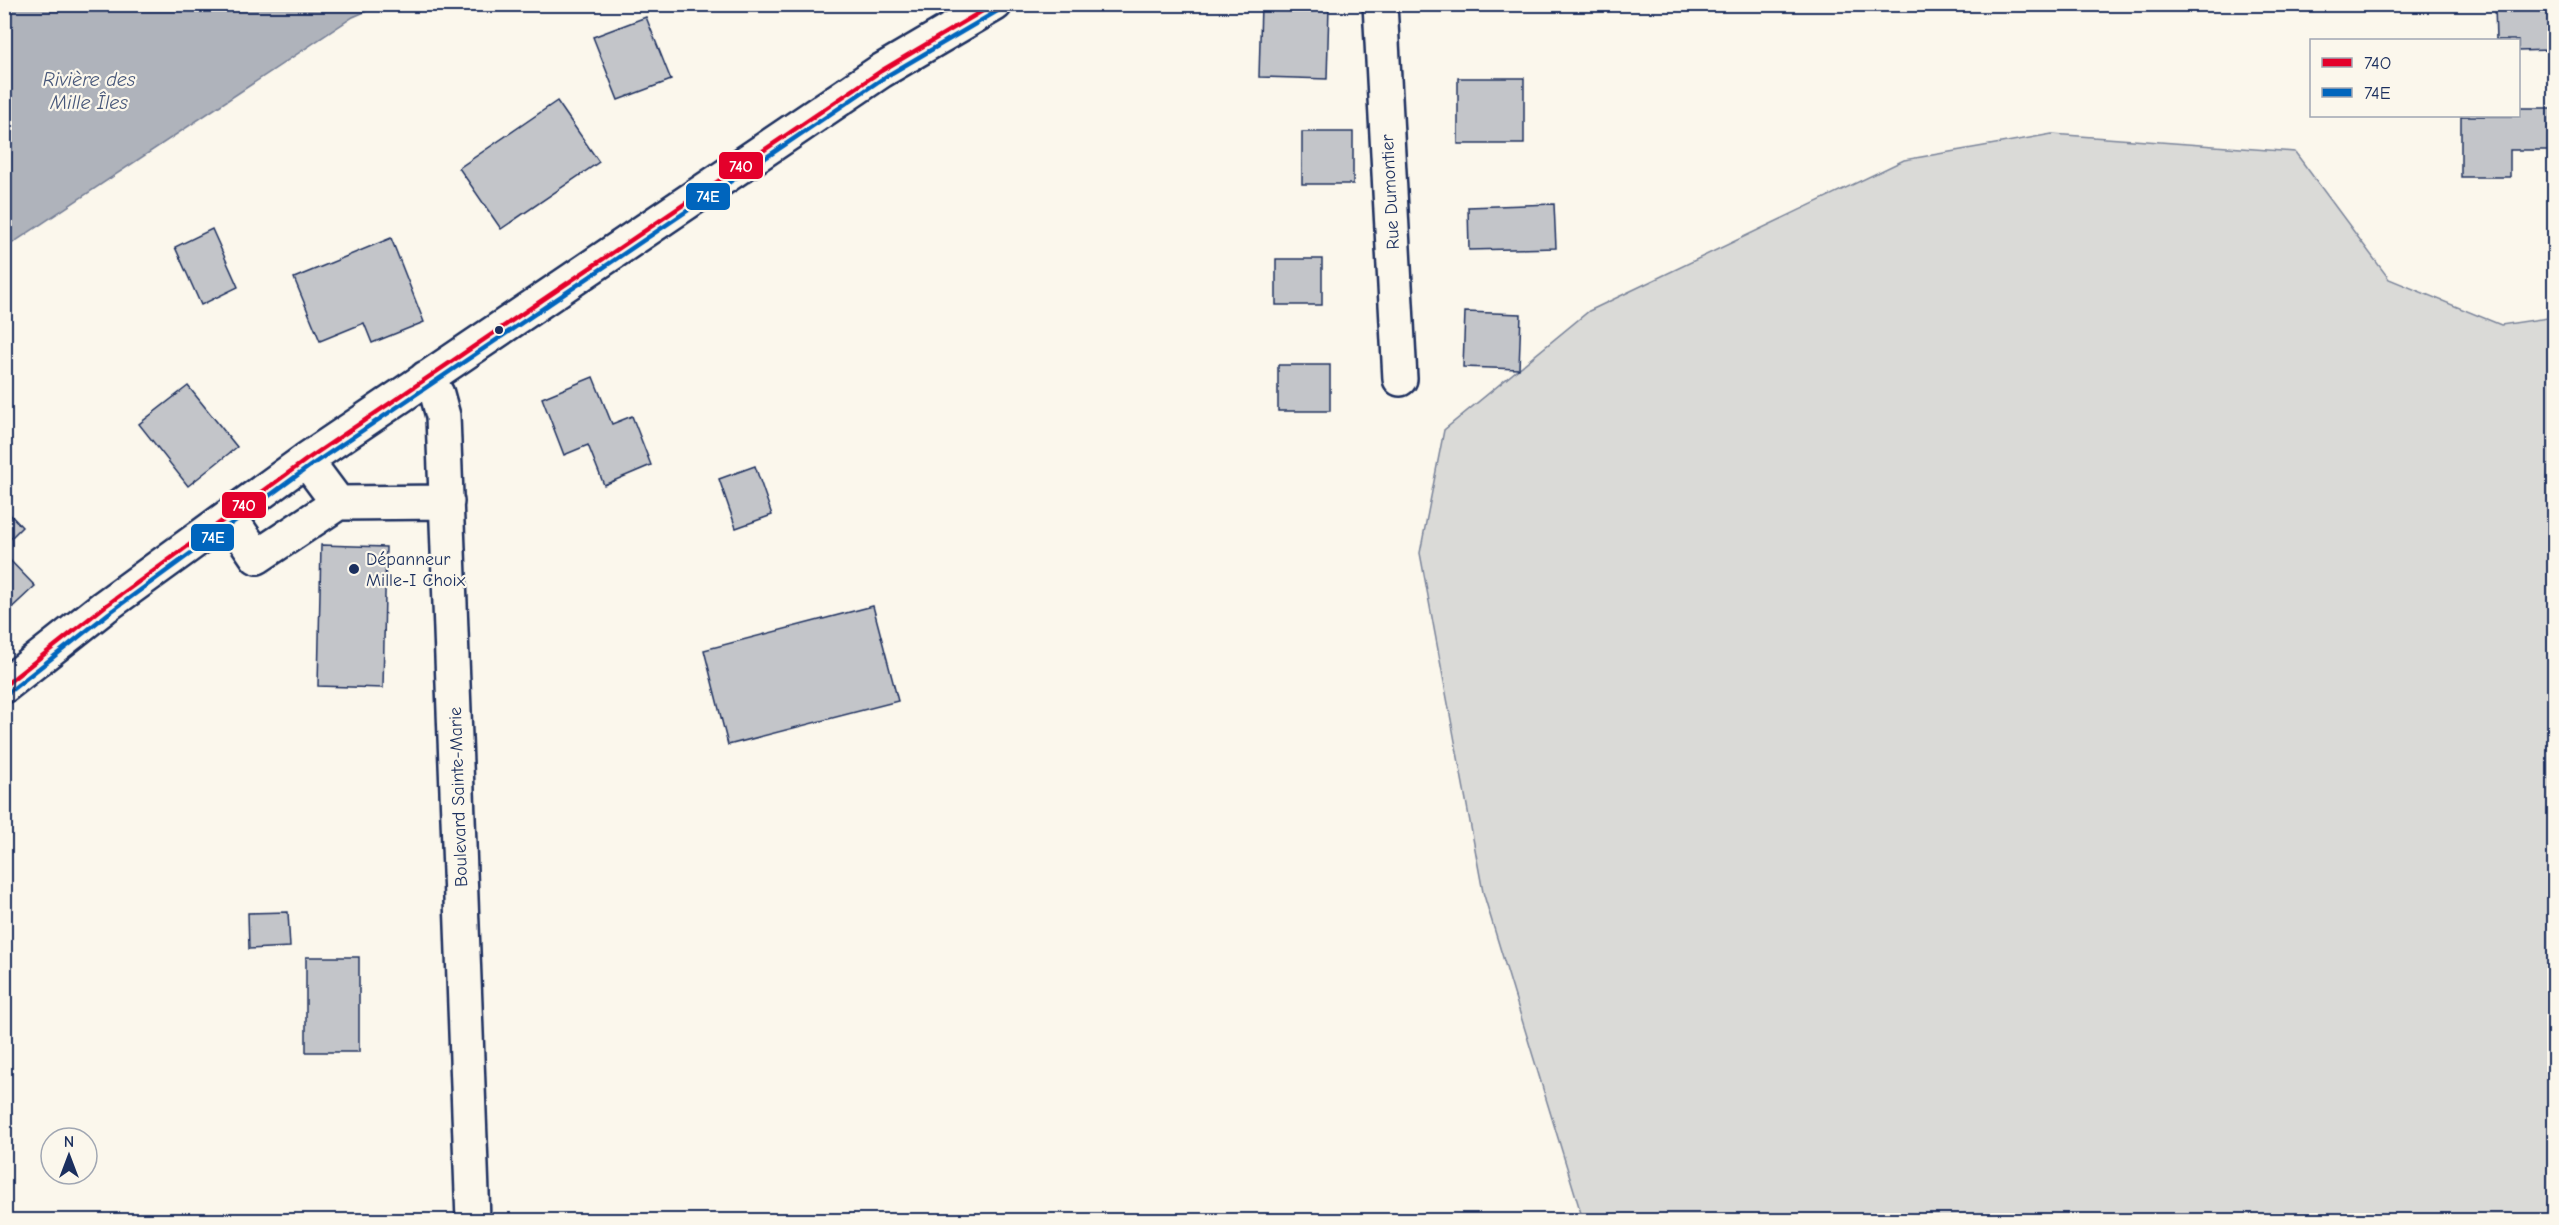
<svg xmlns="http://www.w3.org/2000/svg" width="2559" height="1225" font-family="'Comic Neue',sans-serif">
  <rect width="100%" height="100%" fill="#fbf7ec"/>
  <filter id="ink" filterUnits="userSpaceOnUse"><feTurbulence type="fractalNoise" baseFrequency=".0167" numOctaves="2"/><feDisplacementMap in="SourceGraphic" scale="12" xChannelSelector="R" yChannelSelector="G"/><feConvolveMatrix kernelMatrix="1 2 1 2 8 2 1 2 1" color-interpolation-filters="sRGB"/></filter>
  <g filter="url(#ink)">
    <!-- green -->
    <path fill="#dadad7" stroke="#7a849a" stroke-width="1.5" d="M2052 134 2295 152 2389 279 2501 325 2554 317V1220H1583L1483 892 1420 553 1444 430 1589 311 1904 160Z"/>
    <!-- water -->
    <path fill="#afb3bb" stroke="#747e96" stroke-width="1.5" d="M5 4H381V5L353 17 5 248Z"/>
    <!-- building -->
    <path fill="#c3c5c9" stroke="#1b2f5e" stroke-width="1.5" d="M2495 4H2549L2551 50 2518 51V40H2496Z
      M1261 5 1329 7 1327 79 1259 77Z
      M646 17 671 80 618 100 593 37Z
      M1458 78H1524V144H1458Z
      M557 101 599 162 501 229 459 168Z
      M2518 108H2554V150H2510V177H2461V116H2518Z
      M1302 132H1353V184H1302Z
      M1554 204 1556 248 1469 250 1468 207Z
      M212 229 238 287 201 305 175 247Z
      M391 238 424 322 372 343 364 323 320 341 294 278Z
      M1276 259H1322V305H1276Z
      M1465 312 1521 314 1519 369 1463 367Z
      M1278 365H1330V411H1278Z
      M593 377 612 424 632 416 651 465 604 485 588 445 564 455 542 398Z
      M188 386 237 447 188 486 139 424Z
      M755 466 772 515 736 528 719 479Z
      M4 508 22 527 4 545Z
      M321 545 386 547 383 688 318 686Z
      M4 554 35 586 4 615Z
      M873 606 898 701 728 745 704 650Z
      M288 912 290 947 249 949 248 913Z
      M306 957H359V1052H306Z"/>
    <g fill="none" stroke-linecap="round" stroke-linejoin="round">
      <!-- minor casing -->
      <g stroke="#1b2f5e" stroke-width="38">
        <path id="minor" d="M1380 4 1400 379
          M426 378 437 394 443 416 473 1220
          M306 460 338 503 447 502
          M229 516 257 557 338 503
          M4 686 104 607 306 460 881 71 995 4"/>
      </g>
      <!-- minor -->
      <use href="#minor" stroke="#fbf7ec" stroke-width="33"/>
      <!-- bus-1 casing -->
      <g stroke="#fbf7ec" stroke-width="9">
        <path id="bus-1" d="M4 686 104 607 306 460 881 71 994 4"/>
      </g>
      <!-- bus-2 casing -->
      <g stroke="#fbf7ec" stroke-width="9">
        <path id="bus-2" d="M9 692 109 613 310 466 885 77 999 10"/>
      </g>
      <!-- bus-1 -->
      <use href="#bus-1" stroke="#e4002b" stroke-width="4.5"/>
      <!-- bus-2 -->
      <use href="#bus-2" stroke="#0065bd" stroke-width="4.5"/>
    </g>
  </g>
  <!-- markers -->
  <g fill="#1b2f5e" stroke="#fbf7ec" stroke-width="2">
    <circle cx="499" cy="330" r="5"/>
    <circle cx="354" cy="569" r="6"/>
  </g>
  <g text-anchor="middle" stroke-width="4.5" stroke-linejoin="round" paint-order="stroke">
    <!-- street labels -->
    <g font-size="18" fill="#1b2f5e" stroke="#fbf7ec">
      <text transform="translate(1390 192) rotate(-93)" y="6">Rue Dumontier</text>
      <text transform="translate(458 797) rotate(-92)" y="6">Boulevard Sainte-Marie</text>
    </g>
    <!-- poi labels -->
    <g font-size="18" fill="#1b2f5e" stroke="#fbf7ec" text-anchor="start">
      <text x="366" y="565">Dépanneur<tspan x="366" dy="21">Mille-I Choix</tspan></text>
    </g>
    <!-- water labels -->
    <g font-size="20" font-style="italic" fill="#47577a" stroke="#fbf7ec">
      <text x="89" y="86">Rivière des<tspan x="89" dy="23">Mille Îles</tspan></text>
    </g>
  </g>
  <g stroke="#fbf7ec" stroke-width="2">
    <rect x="718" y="151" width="46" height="29" rx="6" fill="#e4002b"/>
    <rect x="685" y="182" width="46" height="29" rx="6" fill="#0065bd"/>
    <rect x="221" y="491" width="46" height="28" rx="6" fill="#e4002b"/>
    <rect x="190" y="523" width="45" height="29" rx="6" fill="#0065bd"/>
  </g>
  <g font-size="16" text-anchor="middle" font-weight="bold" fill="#fff">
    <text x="741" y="172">74O</text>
    <text x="708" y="202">74E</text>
    <text x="244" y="511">74O</text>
    <text x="213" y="543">74E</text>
  </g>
  <!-- margin -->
  <rect width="2559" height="1225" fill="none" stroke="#fbf7ec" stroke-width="24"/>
  <rect x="12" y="12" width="2535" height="1201" fill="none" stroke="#1b2f5e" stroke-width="2" filter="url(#ink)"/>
  <!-- legend -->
  <rect x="2310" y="39" width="210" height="78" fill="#fbf7ec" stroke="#a1a7b3" stroke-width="1.5"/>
  <rect x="2322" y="58" width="30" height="9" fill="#e4002b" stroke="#a1a7b3" stroke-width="1.5"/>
  <text x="2364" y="69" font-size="18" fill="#1b2f5e">74O</text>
  <rect x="2322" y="88" width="30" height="9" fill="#0065bd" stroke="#a1a7b3" stroke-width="1.5"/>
  <text x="2364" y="99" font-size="18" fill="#1b2f5e">74E</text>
  <!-- north arrow -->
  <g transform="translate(69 1156)"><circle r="28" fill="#fbf7ec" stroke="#a1a7b3" stroke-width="1.5"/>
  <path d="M0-4.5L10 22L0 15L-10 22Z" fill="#1b2f5e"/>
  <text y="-9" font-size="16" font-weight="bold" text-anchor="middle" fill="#1b2f5e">N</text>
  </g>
</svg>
